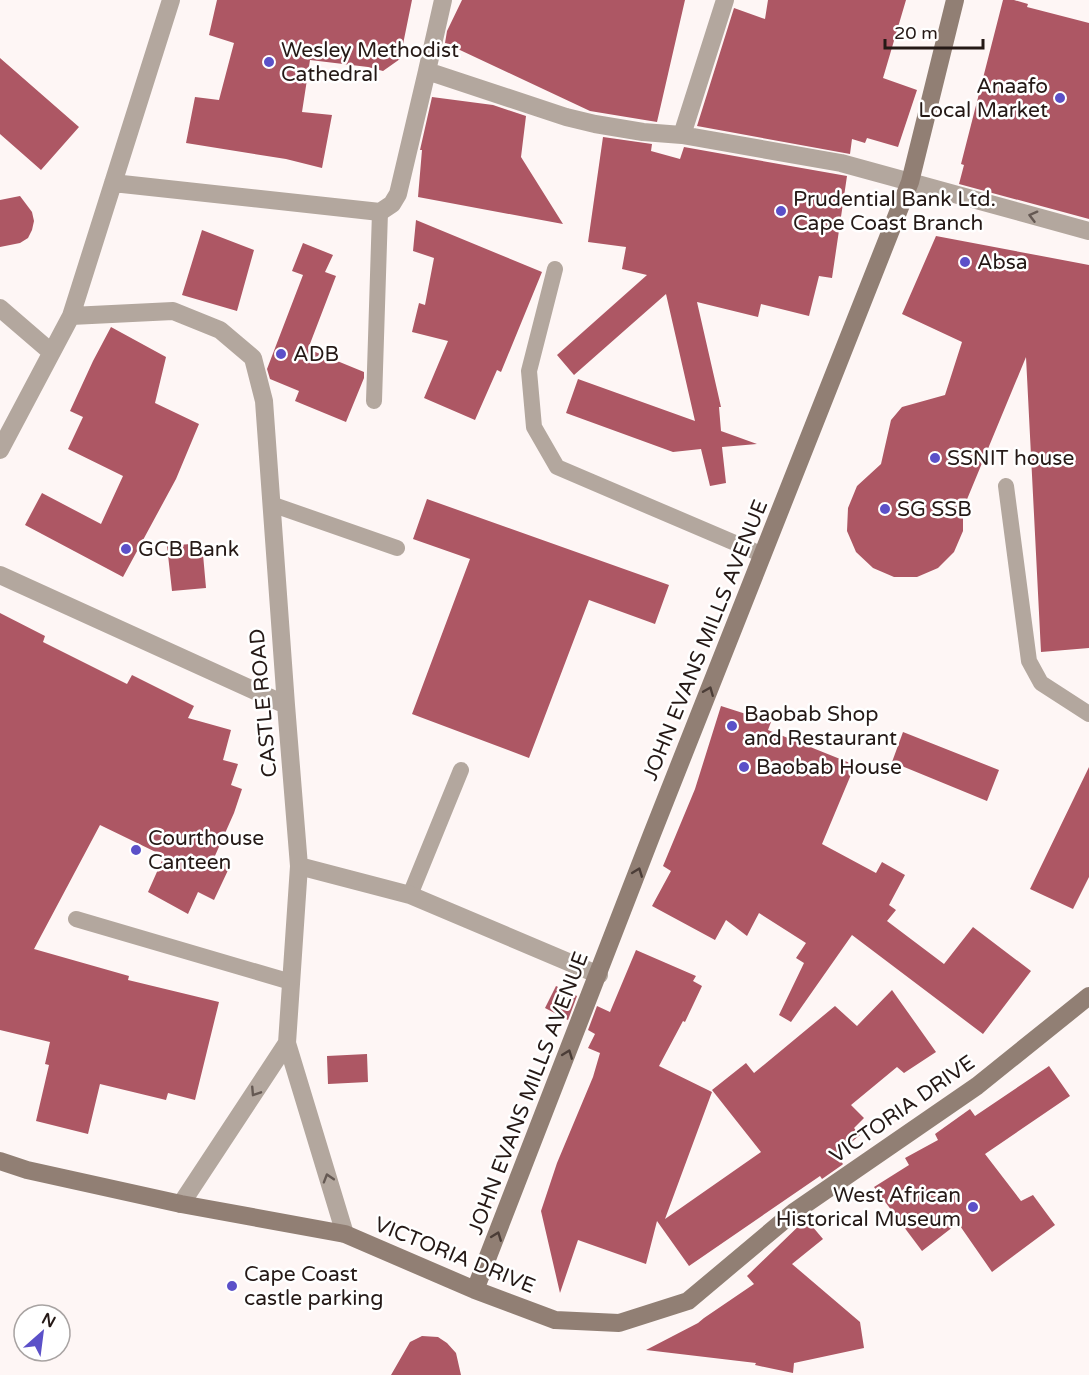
<svg xmlns="http://www.w3.org/2000/svg" width="1089" height="1375" font-family="'Varela Round',sans-serif">
  <rect width="100%" height="100%" fill="#fef6f5"/>
  <!-- building -->
  <path fill="#ad5764" d="M217 0H412L400 59 383 71 368 67 310 60 302 112 332 115 322 168 286 159 186 143 195 97 219 100 234 43 209 35Z
    M462 0H685L657 122 590 111 445 43 447 31Z
    M768 0H906L883 78 917 90 898 147 867 138 865 143 852 139 850 154 697 126 734 8 765 19Z
    M1003 0H1014L1028 4 1027 7 1089 23V219L959 184 964 165 961 164Z
    M0 58 79 127 41 170 0 134Z
    M432 97 493 105 526 116 521 157 563 224 418 197 422 150H420Z
    M603 137 652 144 651 151 680 159 684 147 847 176 832 278 819 276 809 316 761 304 758 317 697 302 721 407H719L721 431 757 444 722 447 726 483 710 486 701 449 673 452 566 413 578 379 695 421 666 294 574 375 557 355 647 275 622 269 626 247 588 242Z
    M20 196 32 212 34 221 32 230 28 238 20 243 0 247V200Z
    M416 220 542 272 501 372 497 370 475 420 424 398 448 341 412 332 419 303 425 305 434 258 413 251Z
    M202 230 254 250 237 311 182 295Z
    M936 236 1089 265V648L1041 652 1026 357 963 509V531L954 552 938 568 917 577H894L873 568 856 552 847 531 848 508 857 486 881 464 891 420 902 407 945 395 962 342 902 314Z
    M303 243 333 255 325 272 336 276 308 349 364 372V378L346 422 295 401 299 391 270 379 267 369 303 275 292 271Z
    M111 327 166 357 155 403 199 424 176 479 123 577 25 525 42 493 101 524 123 476 68 449 83 417 70 411 93 361Z
    M427 499 669 585 655 624 589 600 529 758 412 714 470 559 413 539Z
    M202 543 206 588 172 591 167 546Z
    M0 613 45 636 43 642 127 684 132 675 194 706 188 718 231 730 223 760 238 764 231 785 242 789 234 813 214 858 230 866 214 900 198 892 188 914 148 892 164 856 100 825 34 949 129 976 128 980 219 1002 195 1100 168 1093 166 1100 100 1084 88 1134 36 1121 49 1065 45 1064 50 1042 0 1030Z
    M721 706 771 722 768 730 855 765 822 844 876 873 882 862 905 875 889 905 896 910 887 921 944 964 973 927 1031 971 983 1034 852 935 791 1022 779 1015 804 963 796 958 806 943 759 913 747 936 726 920 715 940 652 906 671 871 663 866 695 789Z
    M903 732 999 770 987 801 892 762Z
    M1089 767V877L1073 909 1030 889Z
    M636 950 696 976 693 981 702 986 685 1022 683 1021 659 1066 712 1092 665 1219 761 1152 712 1090 746 1063 754 1073 835 1006 857 1026 892 990 936 1052 904 1073 897 1067 851 1105 864 1118 854 1128 860 1135 836 1155 843 1164 842 1165 822 1179 820 1176 689 1266 657 1221 646 1264 578 1240 560 1293 541 1211 557 1163 593 1077 600 1053 588 1048 595 1034 588 1030 597 1006 610 1012Z
    M556 986 577 996 568 1020 545 1008Z
    M367 1054 368 1082 328 1084 327 1056Z
    M1049 1066 1070 1096 985 1154 1021 1201 1033 1195 1055 1225 992 1272 958 1223 922 1251 874 1187 909 1165 905 1158 938 1140 935 1134 970 1109 975 1116Z
    M806 1219 823 1239 792 1264 860 1322 864 1348 794 1363 793 1373 755 1365 756 1363 646 1350 698 1323 704 1318 754 1284 747 1276Z
    M422 1336 438 1337 447 1343 456 1353 461 1375H391L410 1342Z"/>
  <g fill="none" stroke-linecap="round" stroke-linejoin="round">
    <!-- lane -->
    <path stroke="#b3a79e" stroke-width="16" d="M555 269 529 371 534 427 557 467 763 555
      M374 401 380 212
      M1006 486 1029 661 1041 683 1089 714
      M271 504 397 548
      M410 895 461 770
      M76 919 291 982"/>
    <!-- street -->
    <path stroke="#b3a79e" stroke-width="18" d="M427 71 443 0
      M682 135 725 0
      M113 183 380 212 392 204 398 194 427 71 566 117 595 124 643 132 682 135 841 163 1089 231
      M0 308 51 352
      M71 316 173 311 220 330 253 358 264 401 286 705 299 866 287 1043 345 1234
      M0 450 71 316 171 0
      M0 575 286 705
      M299 866 410 895 599 975
      M181 1204 287 1043"/>
    <!-- secondary -->
    <path stroke="#917f74" stroke-width="18" d="M0 1161 27 1170 181 1204 345 1234 475 1290 555 1320 619 1323 688 1301 794 1212 977 1086 1089 996
      M475 1290 652 834 910 182 955 0"/>
  </g>
  <!-- one-way arrows -->
  <defs><path id="oneway-chevron" d="M-2-3.5L2.5 0L-2 3.5" fill="none" stroke-width="1.6" stroke-linecap="round" stroke-linejoin="round" transform="scale(1.5)"/></defs>
  <g stroke="#655953">
    <use href="#oneway-chevron" transform="translate(1033 216) rotate(-165)"/>
    <use href="#oneway-chevron" transform="translate(255 1092) rotate(123)"/>
    <use href="#oneway-chevron" transform="translate(328 1178) rotate(-107)"/>
  </g>
  <g stroke="#4b3d37">
    <use href="#oneway-chevron" transform="translate(709 691) rotate(-68)"/>
    <use href="#oneway-chevron" transform="translate(638 872) rotate(-69)"/>
    <use href="#oneway-chevron" transform="translate(568 1054) rotate(-69)"/>
    <use href="#oneway-chevron" transform="translate(497 1236) rotate(-69)"/>
  </g>
  <!-- markers -->
  <g fill="#5b50c8" stroke="#fff" stroke-width="2">
    <circle cx="269" cy="62" r="6"/>
    <circle cx="1060" cy="98" r="6"/>
    <circle cx="781" cy="211" r="6"/>
    <circle cx="965" cy="262" r="6"/>
    <circle cx="281" cy="354" r="6"/>
    <circle cx="935" cy="458" r="6"/>
    <circle cx="885" cy="509" r="6"/>
    <circle cx="126" cy="549" r="6"/>
    <circle cx="732" cy="726" r="6"/>
    <circle cx="744" cy="767" r="6"/>
    <circle cx="136" cy="850" r="6"/>
    <circle cx="973" cy="1207" r="6"/>
    <circle cx="232" cy="1286" r="6"/>
  </g>
  <g text-anchor="middle" stroke-width="5" stroke-linejoin="round" paint-order="stroke">
    <!-- poi labels -->
    <g font-size="21" fill="#251916" stroke="#fff" text-anchor="start">
      <text x="281" y="57">Wesley Methodist<tspan x="281" dy="24">Cathedral</tspan></text>
      <text x="1048" y="93" text-anchor="end">Anaafo<tspan x="1048" dy="24">Local Market</tspan></text>
      <text x="793" y="206">Prudential Bank Ltd.<tspan x="793" dy="24">Cape Coast Branch</tspan></text>
      <text x="977" y="269">Absa</text>
      <text x="293" y="361">ADB</text>
      <text x="947" y="465">SSNIT house</text>
      <text x="897" y="516">SG SSB</text>
      <text x="138" y="556">GCB Bank</text>
      <text x="744" y="721">Baobab Shop<tspan x="744" dy="24">and Restaurant</tspan></text>
      <text x="756" y="774">Baobab House</text>
      <text x="148" y="845">Courthouse<tspan x="148" dy="24">Canteen</tspan></text>
      <text x="961" y="1202" text-anchor="end">West African<tspan x="961" dy="24">Historical Museum</tspan></text>
      <text x="244" y="1281">Cape Coast<tspan x="244" dy="24">castle parking</tspan></text>
    </g>
    <!-- street labels -->
    <g font-size="21" fill="#251916" stroke="#fff">
      <text transform="translate(705 640) rotate(-68)" y="7">JOHN EVANS MILLS AVENUE</text>
      <text transform="translate(263 703) rotate(-95)" y="7">CASTLE ROAD</text>
      <text transform="translate(528 1093) rotate(-69)" y="7">JOHN EVANS MILLS AVENUE</text>
      <text transform="translate(902 1109) rotate(-35)" y="7">VICTORIA DRIVE</text>
      <text transform="translate(455 1255) rotate(22)" y="7">VICTORIA DRIVE</text>
    </g>
  </g>
  <!-- north arrow -->
  <g transform="translate(42 1333) rotate(28)"><circle r="28" fill="#ffffff" stroke="#a8a3a2" stroke-width="1.5"/>
  <path d="M0-4.5L10 22L0 15L-10 22Z" fill="#5b50c8"/>
  <text y="-9" font-size="16" font-weight="bold" text-anchor="middle" fill="#251916">N</text>
  </g>
  <!-- scale -->
  <path d="M885 39v9h98v-9" fill="none" stroke="#251916" stroke-width="3"/>
  <text x="894" y="39" font-size="18" fill="#251916" stroke="#ffffff" stroke-width="4.5" paint-order="stroke">20 m</text>
</svg>
